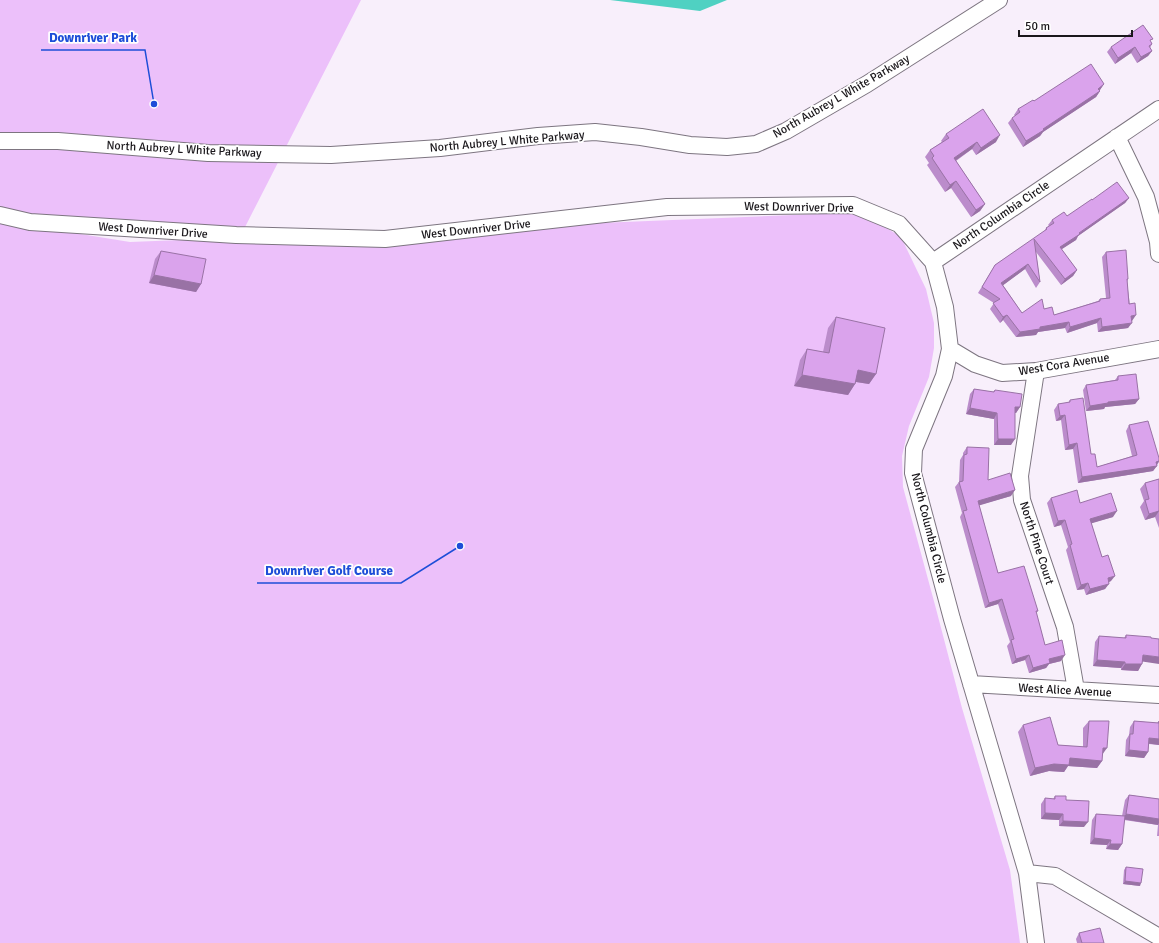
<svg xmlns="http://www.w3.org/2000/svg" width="1159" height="943" font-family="Signika,sans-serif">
  <rect width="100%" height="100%" fill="#f8effb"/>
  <!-- green -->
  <path fill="#ecc0fa" d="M0 0H361L243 231 32 215 0 207Z
    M844 213 869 217 901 237 926 289 934 323V348L929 377 909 426 902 456 903 487 935 605 962 708 1010 870 1020 943H0V221L130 242Z"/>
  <!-- water -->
  <path fill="#4fd1c2" d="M610 0H727L700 11Z"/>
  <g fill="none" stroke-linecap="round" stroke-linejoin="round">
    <!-- minor casing -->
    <g stroke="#7d7580" stroke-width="18">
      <path id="minor" d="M1117 137 1146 197 1158 242 1159 254
        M0 141H58L208 153 331 155 440 148 538 136 595 132 641 137 690 145 727 147 756 144 786 131 867 84 999 0
        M0 215 30 222 236 235 385 239 667 207 853 205 899 224 933 262 945 307 950 349 944 376 914 449 913 473 952 619 1027 873 1036 943
        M933 262 1159 109
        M950 349 975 364 1002 373 1036 371 1159 349
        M1036 371 1020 476 1022 500 1065 627 1076 690
        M971 684 1159 695
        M1027 873 1055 876 1159 937"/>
    </g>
    <!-- minor -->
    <use href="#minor" stroke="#fff" stroke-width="16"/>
  </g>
  <!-- wall -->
  <path fill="#bb8ccb" d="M1151 42 1152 44 1150 48 1152 51 1148 56 1137 63 1131 53 1115 64 1107 52 1111 47Z
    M1104 84 1099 91H1100L1096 97 1043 132 1040 136 1023 147 1008 123 1012 118 1015 116 1014 115 1018 109 1034 101Z
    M946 134 996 142 976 155 972 149 956 161 985 204 980 211 971 217 951 188 945 192 927 165 929 163 925 157 930 150 942 142 941 141Z
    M1129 198 1125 203 1078 236 1076 240 1061 249 1077 270 1073 276 1061 285 1036 252 1040 282 1036 288 1025 269 1003 285 1022 313 1044 309 1054 315 1098 301 1100 299 1106 298 1102 257 1106 252 1128 279 1127 282 1132 321H1131L1128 328 1098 332 1097 323 1067 333 1065 328 1038 332 1036 335 1016 337 1003 320 1000 323 990 309 994 303 978 293 995 265 1044 232 1046 228 1049 226 1048 225 1052 220 1067 216 1092 200Z
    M161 251 201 284 196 292 149 283 155 259Z
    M836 317 876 374 869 384 856 382 855 384 848 395 794 386 800 360 807 349 823 352 828 328Z
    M1118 376 1139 399 1135 404 1105 407 1104 409 1086 411 1083 390 1086 385 1115 380Z
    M974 389 993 392 995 390 1020 407 1016 413H1015L1011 445H994V419L966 414 970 394Z
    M1070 400 1091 454 1097 467 1132 456 1126 431 1129 425 1159 458V462L1153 471 1078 483 1073 449 1065 450 1061 420 1056 421 1054 410 1058 404 1068 403Z
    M967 447 988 480 1011 496 979 505 998 573 1038 611 1036 613 1045 645 1061 661 1049 664 1046 668 1029 673 1025 660 1012 664 1007 646 1010 642 998 604 985 608 960 517 962 513 955 487 959 482 960 460 963 455V453Z
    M1159 479V528L1155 517 1145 520 1140 507 1144 501 1140 489 1145 483Z
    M1051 498 1080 503 1113 517 1091 523 1102 557 1111 581 1109 582 1105 589 1086 595 1084 589 1077 590 1066 550 1068 547 1061 525 1054 527 1047 503Z
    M1126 635 1143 661 1138 671 1121 670V668L1093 666 1095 642 1099 636 1124 638Z
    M1089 721 1102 754V761L1097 768 1068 766 1064 772 1049 771 1030 776 1018 732 1023 725 1058 745 1083 747V728Z
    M1134 721 1157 723 1159 721V745L1149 744 1148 752 1144 758 1125 756 1126 740 1129 735 1130 727Z
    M1129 795 1159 799V836H1157L1158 825 1124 820 1122 844 1118 850 1106 849 1107 845 1090 844 1092 820 1096 814 1122 816 1125 800Z
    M1055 796 1066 800 1084 827 1059 826V820L1041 819V804L1045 798 1053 799Z
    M1126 867 1140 886 1123 884 1124 870Z
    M1079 933 1104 943H1077L1076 939Z"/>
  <!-- shaded-wall -->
  <path fill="#9972a5" d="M1135 47 1131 53 1115 64 1118 58Z
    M1152 51 1148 56 1137 63 1141 57Z
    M1104 84 1100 90 1094 94 1098 89Z
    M1100 91 1096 97 1043 132 1040 136 1023 147 1026 141 1043 129Z
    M1000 135 996 142 976 155 981 148Z
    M977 142 972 149 949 165 954 158Z
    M956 181 951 188 945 192 950 185Z
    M1129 198 1125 203 1078 236 1076 240 1056 253 1060 247Z
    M985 204 980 211 971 217 976 210Z
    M1028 264 1025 269 998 289 1001 283Z
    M1077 270 1073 276 1061 285 1065 279Z
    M154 275 201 284 196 292 149 283Z
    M1007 315 1003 320 1000 323 1003 317Z
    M1136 315 1132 321H1127L1131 316Z
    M1101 318 1097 323 1067 333 1070 327Z
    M1069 322 1065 328 1038 332 1036 335 1016 337 1020 332 1040 327Z
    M1132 323 1128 328 1098 332 1102 327Z
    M858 370 876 374 869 384 850 381Z
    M802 375 855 384 848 395 794 386Z
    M1139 399 1135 404 1105 407 1104 409 1086 411 1090 406 1108 402Z
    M1015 407H1020L1016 413 1011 412Z
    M970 408 997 413 994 419 966 414Z
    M1065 415 1061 420 1056 421 1060 416Z
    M998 439H1015L1011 445H994Z
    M1077 443 1073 449 1065 450 1069 445Z
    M1159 461 1156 466H1157L1153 471 1078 483 1082 477Z
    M1015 490 1011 496 974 507 978 501Z
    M1117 511 1113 517 1086 525 1090 519Z
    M1159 511 1155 517 1145 520 1149 514Z
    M1065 520 1061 525 1054 527 1058 521Z
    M1115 576 1111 581 1104 584 1108 578Z
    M1088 583 1084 589 1077 590 1081 585Z
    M1109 584 1105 589 1086 595 1090 589Z
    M1002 599 998 604 985 608 989 603Z
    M1029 655 1025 660 1012 664 1016 659Z
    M1065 655 1061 661 1049 664 1046 668 1029 673 1033 668 1049 659Z
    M1143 655 1159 657V664L1139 661Z
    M1097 660 1125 662 1121 668 1093 666Z
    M1125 664H1142L1138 671 1121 670Z
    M1149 738 1159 739V745L1145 743Z
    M1103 748H1107L1102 755Z
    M1129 750 1148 752 1144 758 1125 756Z
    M1070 758 1102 761 1097 768 1068 766 1064 772 1049 771 1030 776 1035 768Z
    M1045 813 1063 814 1059 820 1041 819Z
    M1126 814 1159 819V823L1158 825 1122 819Z
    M1063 821 1088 822 1084 827 1059 826Z
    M1094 838 1111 840 1107 845 1090 844Z
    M1110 844H1122L1118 850 1106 849Z
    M1125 881 1141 883 1140 886 1123 884Z"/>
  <!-- building -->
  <path fill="#daa3ec" stroke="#9972a5" d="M1143 25 1153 39 1150 40 1152 44 1149 46 1152 51 1141 57 1135 47 1118 58 1111 47Z
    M1091 64 1104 84 1098 89 1100 91 1043 129 1044 130 1026 141 1012 118 1020 112 1018 109 1033 100 1034 101Z
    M983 109 1000 135 981 148 977 142 954 158 985 204 976 210 956 181 950 185 932 158 934 156 930 150 949 138 946 134Z
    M1117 182 1129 198 1079 233 1080 234 1060 247 1077 270 1065 279 1034 239 1040 282 1028 264 1001 283 1022 313 1042 299 1044 309 1052 307 1054 315 1100 301V299L1110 298 1106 252 1126 250 1128 279H1127L1129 304 1135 303 1136 315 1131 316 1132 323 1102 327 1101 318 1070 327 1069 322 1040 327V329L1020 332 1007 315 1003 317 993 303 1000 299 982 287 995 265 1047 229 1046 228 1054 223 1052 220 1064 212 1067 216 1092 199V200Z
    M161 251 206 259 201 284 154 275Z
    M836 317 885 328 876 374 858 370 855 384 802 375 807 349 829 353Z
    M1136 374 1139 399 1108 402V403L1090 406 1086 385 1118 380V376Z
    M974 389 994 392 995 390 1022 394 1020 407H1015V439H998L997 413 970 408Z
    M1083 398 1091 454H1095L1097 467 1137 455 1129 425 1148 421 1159 458V461L1156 462 1157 466 1082 477 1077 443 1069 445 1065 415 1060 416 1058 404 1070 402V400Z
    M967 447 989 448 988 480 1010 473 1015 490 978 501 998 573 1024 566 1038 611H1036L1045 645 1062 640 1065 655 1049 659 1050 663 1033 668 1029 655 1016 659 1011 640 1014 639 1002 599 989 603 963 511 967 510 959 482 963 481 964 455 967 454Z
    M1159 479V511L1149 514 1145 500 1149 499 1145 483Z
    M1077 490 1080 503 1111 493 1117 511 1090 519 1102 557 1108 555 1115 576 1108 578 1109 584 1090 589 1088 583 1081 585 1070 545 1072 544 1065 520 1058 521 1051 498Z
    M1126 635 1151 637V638L1159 639V657L1143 655 1142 664H1125V662L1097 660 1099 636 1126 638Z
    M1050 717 1058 745 1087 747 1089 721H1109L1107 748H1103L1102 761 1070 758 1069 765 1054 764 1035 768 1023 725Z
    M1134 721 1159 723V721V739L1149 738 1148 752 1129 750 1130 734H1133Z
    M1129 795 1159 799V819L1126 814Z
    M1055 796H1066V800L1089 801 1088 822 1063 821V814L1045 813V798L1055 799Z
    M1096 814 1125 816 1122 844H1110L1111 840 1094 838Z
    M1126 867 1143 869 1141 883 1125 881Z
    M1100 928 1104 943H1082L1079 933Z"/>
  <g text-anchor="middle" stroke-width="3.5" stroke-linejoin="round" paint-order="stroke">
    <!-- street labels -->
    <g font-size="12" fill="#1a171b" stroke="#fff">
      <text transform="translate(841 96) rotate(-30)" y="4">North Aubrey L White Parkway</text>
      <text transform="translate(507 141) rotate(-5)" y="4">North Aubrey L White Parkway</text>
      <text transform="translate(184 149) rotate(3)" y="4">North Aubrey L White Parkway</text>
      <text transform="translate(799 207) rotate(1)" y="4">West Downriver Drive</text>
      <text transform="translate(1001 215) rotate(-34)" y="4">North Columbia Circle</text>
      <text transform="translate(476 229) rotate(-6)" y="4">West Downriver Drive</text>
      <text transform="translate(153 230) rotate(4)" y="4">West Downriver Drive</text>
      <text transform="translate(1064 364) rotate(-9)" y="4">West Cora Avenue</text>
      <text transform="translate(929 528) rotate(76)" y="4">North Columbia Circle</text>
      <text transform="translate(1037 543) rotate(72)" y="4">North Pine Court</text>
      <text transform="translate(1065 690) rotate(3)" y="4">West Alice Avenue</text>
    </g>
  </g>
  <!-- callouts -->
  <path fill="none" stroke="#1d4ed8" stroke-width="1.5" d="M154 104L145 50H41M460 546L401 583H257"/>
  <g fill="#1d4ed8" stroke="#fff" stroke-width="1.5">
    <circle cx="154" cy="104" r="4"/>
    <circle cx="460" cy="546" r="4"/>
  </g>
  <g font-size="13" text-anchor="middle" font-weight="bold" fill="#1d4ed8" stroke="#fff" stroke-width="3.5" stroke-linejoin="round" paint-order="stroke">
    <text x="93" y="42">Downriver Park</text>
    <text x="329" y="575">Downriver Golf Course</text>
  </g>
  <!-- scale -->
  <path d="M1019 30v6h113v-6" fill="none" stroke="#1a171b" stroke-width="2"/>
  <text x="1025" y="30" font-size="12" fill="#1a171b" stroke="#ffffff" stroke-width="3" paint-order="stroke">50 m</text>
</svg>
